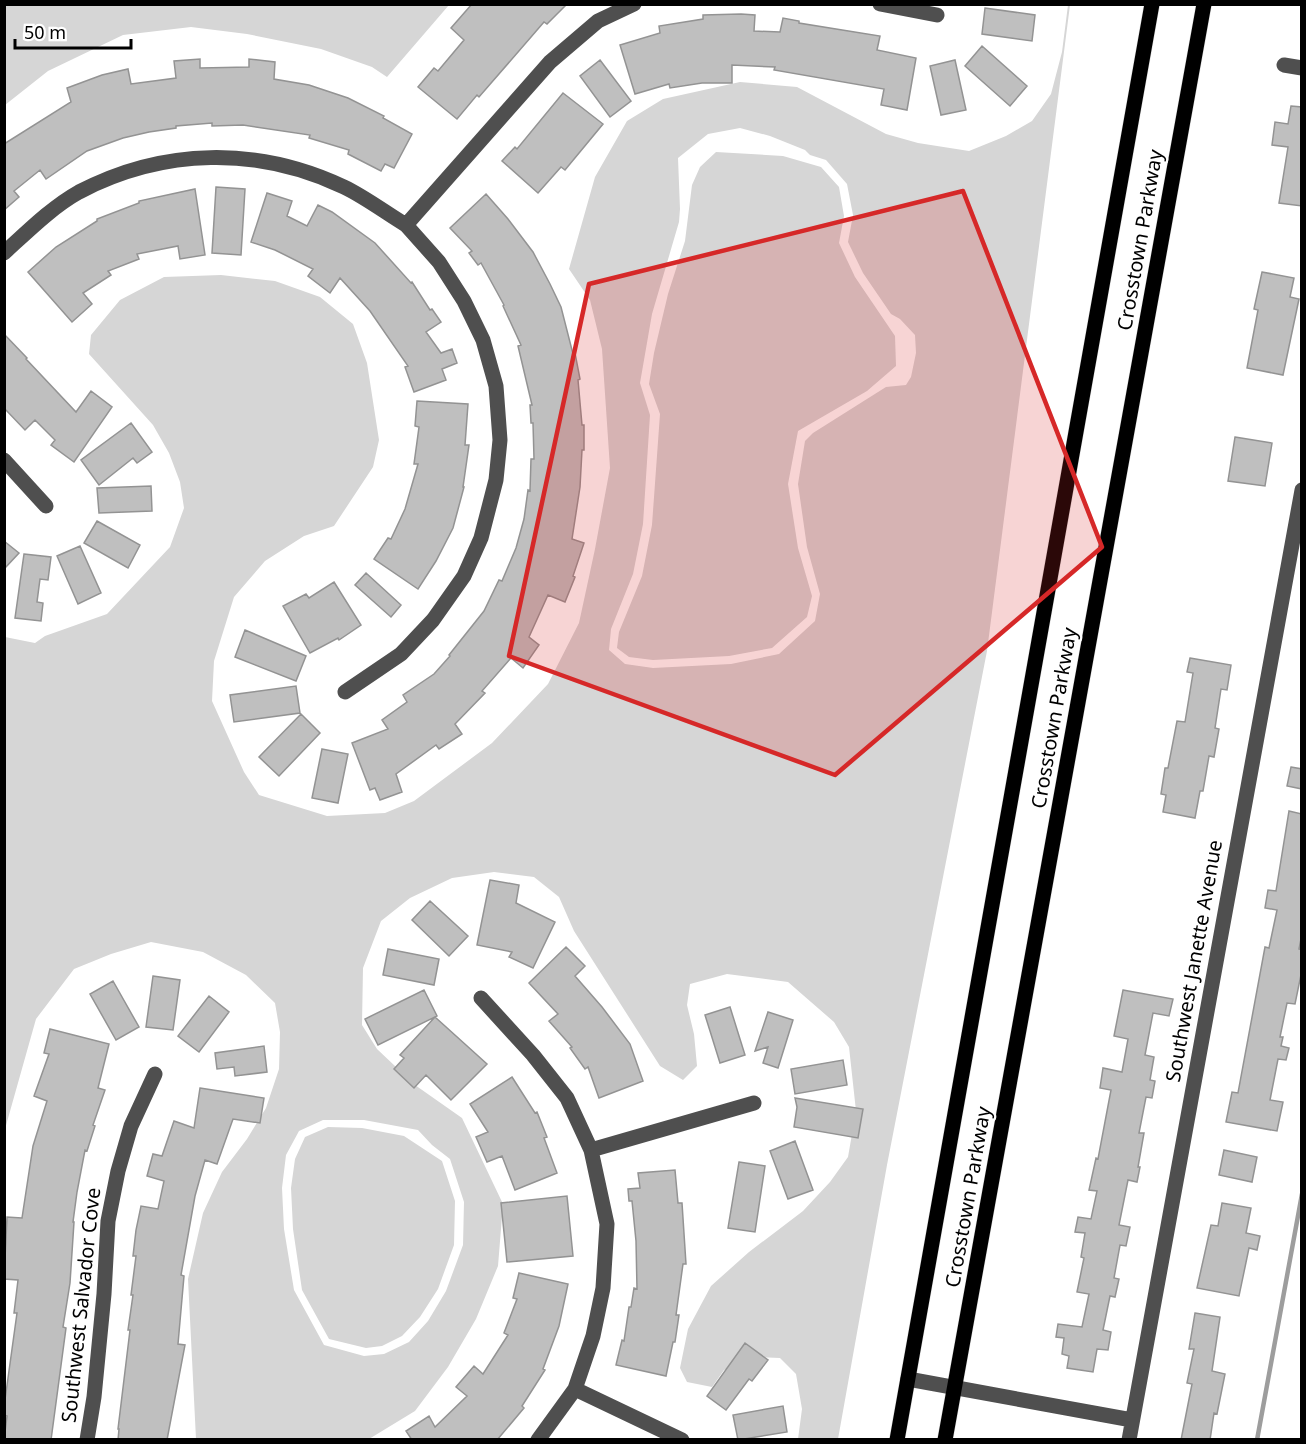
<svg xmlns="http://www.w3.org/2000/svg" width="1306" height="1444" font-family="'Noto Sans',sans-serif">
  <rect width="100%" height="100%" fill="#fff"/>
  <!-- green -->
  <path fill="#d6d6d6" fill-rule="evenodd" d="M5 4H449V5L387 77 372 67 321 49 247 34 191 27 123 35 48 71 5 105Z
    M1068 5H1070L987 651 887 1165 838 1439H798L802 1409 796 1374 780 1358 758 1357 724 1370 712 1387 687 1382 680 1368 688 1329 711 1286 749 1252 803 1211 830 1182 848 1157 856 1111 849 1047 834 1022 788 982 727 974 690 984 687 1005 694 1034 697 1066 683 1080 660 1066 574 931 559 897 534 877 494 872 452 878 410 898 381 921 363 968 362 1025 377 1049 415 1085 462 1118 503 1204 498 1266 476 1319 448 1367 415 1411 369 1439H196L188 1279 203 1213 222 1172 247 1139 266 1108 279 1069 280 1032 275 1003 246 975 203 952 151 942 111 954 74 969 36 1019 5 1129V637L35 643 45 636 107 614 170 547 184 508 180 482 169 453 153 425 89 354 91 335 120 300 164 277 221 275 275 281 320 297 353 324 367 363 379 440 373 467 334 526 304 536 265 561 234 597 214 661 212 701 244 772 259 795 327 816 385 813 414 801 492 743 548 684 579 623 595 549 610 468 602 349 590 300 569 269 595 177 627 121 663 99 740 82 797 87 886 134 918 143 969 151 1006 136 1032 121 1051 94 1062 52ZM740 128 770 136 805 150 810 155 826 160 847 184 853 215 848 242 863 273 891 314 900 319 915 335 916 353 911 377 906 385 886 387 813 433 805 441 798 484 807 547 820 594 815 621 779 654 731 664 653 668 625 664 609 650 611 629 633 574 643 524 650 415 640 383 652 314 679 222 680 209 678 158 708 134ZM323 1120H364L418 1130 432 1145 450 1159 464 1202 463 1245 446 1291 428 1321 409 1342 384 1354 364 1356 324 1345 294 1290 284 1229 282 1188 286 1155 299 1131Z
    M716 152 783 156 821 167 839 187 844 216 839 243 855 277 895 336 896 366 867 391 798 431 788 484 798 548 812 596 807 617 772 648 729 656 653 660 629 657 617 648 619 632 642 576 652 525 660 414 649 384 654 353 668 294 685 241 692 185 700 167Z
    M328 1127 362 1128 404 1136 442 1161 455 1201 454 1245 438 1289 420 1317 402 1336 382 1346 366 1348 329 1339 302 1290 293 1229 291 1188 295 1159 305 1137Z"/>
  <g fill="none" stroke-linecap="round" stroke-linejoin="round">
    <!-- stream -->
    <path stroke="#9d9d9d" stroke-width="4.5" d="M1257 1440 1302 1194"/>
  </g>
  <!-- building -->
  <path fill="#bfbfbf" stroke="#939393" stroke-width="1.5" d="M472 4H567L547 24 544 22 479 97 477 95 457 119 418 87 434 68 438 71 464 40 451 28Z
    M985 8 1035 15 1032 41 982 34Z
    M741 14 755 15 754 31 780 32 783 18 799 21V23L880 36 877 50 916 58 907 110 881 105 884 89 774 70 775 67 732 65V83H702L670 88 669 84 635 94 620 45 660 33 659 26 703 19V15Z
    M982 46 1027 86 1010 106 965 66Z
    M200 59V68L249 67V59L275 62 274 79 309 85 348 98 384 116 383 118 412 134 394 168 385 164 381 171 348 154 349 150 309 138 310 135 243 125 212 126V123L176 126V128L149 132 123 138 87 151 46 179 40 170 14 191 19 197 4 210V144L71 102 67 88 102 75 128 69 131 84 176 78 174 61Z
    M600 60 631 101 610 117 580 76Z
    M955 60 966 110 941 115 930 66Z
    M563 93 603 124 565 170 561 167 538 193 502 161 515 147 517 149Z
    M1291 106 1302 107V206L1279 203 1288 147 1272 145 1275 122 1288 124Z
    M216 187 245 189 241 255 212 253Z
    M195 189 205 255 180 259 178 246 137 254 139 259 108 271 111 275 83 293 92 304 72 322 28 272 56 247 97 221V219L139 203V201Z
    M267 193 292 201 287 216 307 226 318 205 332 212 375 243 411 283 412 282 430 310 432 309 441 322 426 332 441 353 452 349 457 363 442 369 446 380 414 392 405 367 408 366 370 311 340 278 330 293 308 276 313 269 275 250 251 242Z
    M486 194 508 219 533 252 550 284 561 307 573 354 575 353 580 379 578 380 582 425H584V450H582L580 487 572 539 584 543 573 576 575 577 565 602 548 595 529 637 539 645 523 668 511 658 482 691 485 693 455 724 462 734 439 749 436 745 396 774 402 792 380 800 375 788 370 790 352 743 388 729 382 720 407 702 403 695 434 674 450 656 449 655 484 611 499 580 502 581 516 548 524 519 528 490 530 491 531 459H534L533 423H531L530 405H532L518 346 521 345 503 306 504 305 481 263 478 265 469 253 472 251 450 228Z
    M1262 272 1294 278 1290 297 1299 299 1283 375 1247 368 1258 310 1254 309Z
    M4 334 27 358 26 359 76 412 91 391 112 407 74 462 51 445 55 440 35 420 25 430 4 408Z
    M417 401 468 404 465 445H469L463 487H464L453 528 436 561 418 589 374 559 388 538 391 539 405 509 418 464H414L419 427 415 426Z
    M131 423 152 452 137 463 133 458 99 485 81 460Z
    M1235 437 1272 443 1265 486 1228 481Z
    M151 486 152 511 99 513 97 488Z
    M97 521 140 545 128 568 84 543Z
    M4 541 19 553 4 569Z
    M80 546 101 593 78 604 57 556Z
    M24 554 51 557 48 580 40 579 37 602 43 603 41 621 15 618Z
    M366 573 401 605 391 617 355 585Z
    M334 582 361 625 339 640 338 638 310 653 283 606 306 594 309 598Z
    M245 630 306 656 296 681 235 657Z
    M1190 658 1231 665 1227 690 1221 689 1215 728 1219 729 1214 757 1209 756 1203 791H1200L1195 818 1163 812 1166 795 1161 794 1165 768H1168L1177 721 1185 722 1193 673 1187 672Z
    M296 686 300 713 234 722 230 695Z
    M301 714 320 733 279 776 259 757Z
    M322 749 348 754 338 803 312 798Z
    M1291 767 1302 769V789L1287 786Z
    M1289 811 1302 814V934L1299 949 1302 950V970L1295 1004 1287 1003 1280 1037H1283L1281 1046 1289 1048 1286 1060 1278 1059 1270 1100 1283 1102 1277 1131 1226 1122 1232 1092 1238 1093 1265 947 1269 948 1277 910 1265 908 1268 890 1276 891Z
    M490 880 519 885 516 903 555 922 533 968 509 957 512 952 477 945Z
    M430 901 468 936 449 956 412 920Z
    M566 947 585 966 575 976 602 1007 630 1044 643 1081 599 1098 588 1067 585 1069 570 1048 572 1047 549 1021 558 1014 529 983Z
    M388 949 439 959 434 985 383 975Z
    M153 976 180 980 173 1030 146 1027Z
    M113 981 139 1027 116 1040 90 994Z
    M424 990 437 1016 378 1045 365 1019Z
    M1123 990 1173 999 1169 1016 1153 1013 1145 1055 1154 1057 1150 1080 1155 1081 1152 1098 1146 1097 1139 1133H1144L1138 1167H1140L1137 1182 1128 1180 1119 1225 1130 1227 1126 1246 1120 1245 1114 1278 1119 1279 1115 1297 1110 1296 1103 1330 1111 1332 1108 1350 1097 1349 1093 1372 1067 1368 1069 1356 1062 1354 1064 1338 1056 1337 1058 1324 1082 1327 1089 1294 1077 1292 1084 1258 1081 1257 1085 1233 1075 1232 1078 1217 1091 1219 1097 1191 1089 1190 1096 1158 1098 1159 1111 1090 1100 1088 1103 1068 1122 1072 1128 1039 1114 1036Z
    M209 996 229 1012 199 1052 178 1036Z
    M730 1007 745 1055 720 1063 705 1015Z
    M768 1012 793 1020 778 1068 763 1063 768 1047 755 1051Z
    M435 1017 487 1064 451 1100 426 1075 414 1088 394 1069 404 1058 400 1055Z
    M50 1029 109 1044 98 1088 105 1090 93 1125 95 1126 87 1151 85 1150 77 1192 73 1222H74L70 1283 63 1327 66 1328 51 1440H4L7 1416 4 1415V1407L17 1313H14L18 1280 4 1279 7 1217 22 1218 33 1146 47 1101 34 1096 49 1054 44 1053Z
    M264 1046 267 1072 235 1076 234 1067 217 1069 215 1053Z
    M843 1060 847 1085 795 1094 791 1069Z
    M512 1077 535 1113 537 1112 547 1137 544 1138 557 1173 515 1190 502 1156 487 1162 476 1137 488 1132 470 1104Z
    M200 1088 264 1098 260 1123 233 1119 217 1164 205 1160 195 1196 181 1275 184 1276 178 1344 185 1345 167 1440H118L119 1429H118L130 1330H128L133 1295H131L136 1256H133L136 1230 141 1206 158 1209 164 1181 147 1176 153 1154 162 1156 174 1121 194 1128Z
    M795 1098 863 1109 858 1138 794 1127 797 1107Z
    M795 1141 813 1190 788 1199 770 1151Z
    M1224 1150 1257 1157 1252 1182 1219 1175Z
    M739 1162 765 1166 755 1232 728 1228Z
    M675 1170 678 1203H682L686 1264H683L676 1315H679L675 1342H673L666 1376 616 1365 622 1340 624 1341 629 1307H631L634 1288 637 1289 636 1241 632 1201H629L628 1189 640 1188 638 1173Z
    M567 1196 573 1256 507 1262 501 1203Z
    M1222 1203 1251 1208 1246 1233 1260 1236 1257 1250 1249 1248 1239 1296 1197 1288 1211 1225 1218 1226Z
    M519 1273 568 1284 559 1326 543 1369 545 1370 522 1406 524 1408 497 1440H412L406 1431 429 1416 435 1427 467 1396 456 1387 474 1366 483 1374 508 1335 504 1333 517 1299 513 1298Z
    M1195 1313 1220 1317 1212 1371 1225 1374 1217 1414 1214 1413 1210 1440H1181L1192 1384 1187 1383 1194 1349H1189Z
    M745 1343 768 1360 752 1381 749 1379 726 1410 707 1396Z
    M783 1406 787 1432 738 1440 733 1415Z"/>
  <g fill="none" stroke-linecap="round" stroke-linejoin="round">
    <!-- major casing -->
    <g stroke="#dbdbdb" stroke-width="16">
      <path id="major" d="M897 1440 1152 4
        M945 1440 1204 4"/>
    </g>
    <!-- minor -->
    <path stroke="#4f4f4f" stroke-width="15" d="M880 4 937 15
      M1284 65 1302 68
      M4 253C27 232 52 207 79 192 163 148 258 146 344 187 365 197 386 213 406 225L550 62 598 21 634 4
      M4 460 46 506
      M345 692 401 654 433 620 464 576 481 538 496 480 500 440 496 386 483 340 464 301 439 262 406 225
      M481 998 533 1055 567 1098 591 1150 607 1224 603 1288 593 1336 575 1389 538 1440
      M591 1150 754 1103
      M908 1379 1132 1420
      M575 1389 682 1440
      M87 1440 94 1397 104 1294 108 1221 118 1171 131 1126 155 1074
      M1129 1440 1302 490"/>
    <!-- major -->
    <use href="#major" stroke="#000" stroke-width="15"/>
  </g>
  <!-- marked area -->
  <path fill="#d62828" fill-opacity="0.2" stroke="#d62828" stroke-width="4.5" stroke-linejoin="round" d="M963 191 1102 547 835 775 509 656 589 284Z"/>
  <g text-anchor="middle" stroke-width="4.5" stroke-linejoin="round" paint-order="stroke">
    <!-- street labels -->
    <g font-size="20" fill="#000" stroke="#fff">
      <text transform="translate(1140 240) rotate(-80)" y="7">Crosstown Parkway</text>
      <text transform="translate(1054 718) rotate(-80)" y="7">Crosstown Parkway</text>
      <text transform="translate(1194 961) rotate(-80)" y="7">Southwest Janette Avenue</text>
      <text transform="translate(968 1197) rotate(-80)" y="7">Crosstown Parkway</text>
      <text transform="translate(81 1305) rotate(-84)" y="7">Southwest Salvador Cove</text>
    </g>
  </g>
  <!-- border -->
  <rect width="1306" height="1444" fill="none" stroke="#000000" stroke-width="12"/>
  <!-- scale -->
  <path d="M15 39v9h116v-9" fill="none" stroke="#000000" stroke-width="3"/>
  <text x="24" y="39" font-size="18" fill="#000000" stroke="#ffffff" stroke-width="4.5" paint-order="stroke">50 m</text>
</svg>
